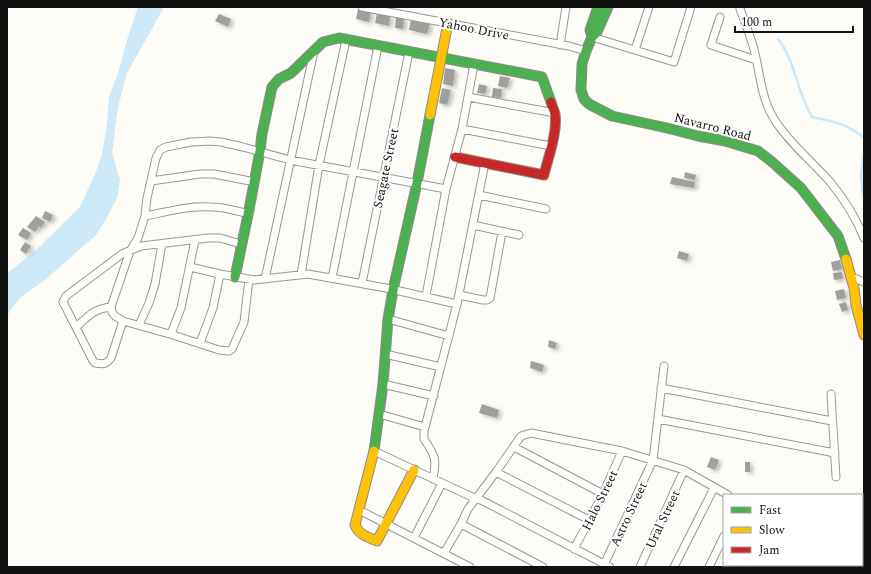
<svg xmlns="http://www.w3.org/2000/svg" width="871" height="574" font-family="Spectral,serif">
  <defs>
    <filter id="shadow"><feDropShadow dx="3" dy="2" stdDeviation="2" flood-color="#0004"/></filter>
  </defs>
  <rect width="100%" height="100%" fill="#fdfcf7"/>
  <!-- water -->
  <path fill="#cde8f7" d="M138 7H164L127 73 118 107 112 153 120 180 117 198 106 219 96 235 45 280 21 297 9 312 7 318V274L37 249 80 207 95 174 102 155 107 123 109 97 119 70 127 40Z"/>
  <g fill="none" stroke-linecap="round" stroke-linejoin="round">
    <!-- stream -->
    <path stroke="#cde8f7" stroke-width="2.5" d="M778 39C796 62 797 93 812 117 832 121 848 124 864 138
      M864 153 861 175 863 196 864 198"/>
  </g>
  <!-- building -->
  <path fill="#a19f9c" filter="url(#shadow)" d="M358 9 371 12 369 22 356 19Z
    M377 13 390 16 389 26 375 23Z
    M219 14 231 19 228 27 215 21Z
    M396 17 404 18 403 29 395 28Z
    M411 19 430 24 427 34 409 30Z
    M445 68 455 70 453 86 443 84Z
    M500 76 510 78 507 88 498 86Z
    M479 84 487 86 485 94 477 93Z
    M442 88 451 90 447 105 439 103Z
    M493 88 502 89 501 98 492 97Z
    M685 172 696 175 695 180 684 178Z
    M672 177 695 182 694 188 670 184Z
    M45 211 53 215 50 222 42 218Z
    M36 216 45 222 41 228 39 226 35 232 27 227Z
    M23 228 31 233 27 240 18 235Z
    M25 242 31 246 26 254 20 250Z
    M679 251 689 254 687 261 677 258Z
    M840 260 842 269 833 271 831 262Z
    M842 272 843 279 834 280 833 273Z
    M844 289 846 298 837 300 835 291Z
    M846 302 848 310 842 312 839 304Z
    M549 340 557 343 555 349 548 347Z
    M531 361 544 365 542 372 530 368Z
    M482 404 499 410 497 418 479 413Z
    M711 457 719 460 715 470 707 467Z
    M745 462H750V472H745Z"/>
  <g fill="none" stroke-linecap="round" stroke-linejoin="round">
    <!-- street casing -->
    <g stroke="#979795" stroke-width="9">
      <path id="street" d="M362 7 569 46 586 51
        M740 9C745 22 750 35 754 49 760 73 761 98 774 119 789 143 812 161 831 183 844 199 856 218 864 238
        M720 17 711 45 756 60
        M592 37 674 62 691 7
        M560 45 566 7
        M635 50 649 7
        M468 97 555 113
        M462 129 551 146
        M151 181 200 174H214L255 182
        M479 195 546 209
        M145 216C166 212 191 205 212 207 224 207 237 211 249 214
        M473 225 519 235
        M190 267 220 274 254 280 308 274 386 288 457 304
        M301 275 319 165 346 40
        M851 277 864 282
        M332 278 378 46
        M249 279 244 322 232 349 229 351 219 350 173 335 123 321 115 316 112 312 111 307 130 251 138 238 145 216 147 198 156 158 160 150 166 147 191 142 210 141 221 142 243 147 290 160 446 189
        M265 279 314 51
        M362 283 409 52
        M459 295 483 300H487L490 298 502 232
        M426 296 446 189 462 129 474 64
        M388 319 449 336
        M123 321 111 358C106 365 103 364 95 363L92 359 63 302 66 296 122 254 141 246 208 238H220L241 244
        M139 325 149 303 155 284 162 244
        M76 327C89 316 93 309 111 307
        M171 334 181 308 195 240
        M200 343 213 308 220 274
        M385 354 441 367
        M383 384 434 396
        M661 388 832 421
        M831 394 836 477
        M379 414 425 427
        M658 419 835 453
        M514 447 603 494
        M374 451 472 497 483 501 610 567
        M496 472 589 520
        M433 479C437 458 435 456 424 439V431L457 304 485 163
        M359 510 470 567
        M461 524 543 567
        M414 538 442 483
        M574 549 603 494 622 451
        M444 553 461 524 468 509 496 472 521 436 531 433 622 451 684 470 728 495
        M603 567 653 460 664 366
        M640 567 684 470
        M674 567 714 488
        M709 567 724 536
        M744 567 745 565
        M779 567 780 565
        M812 567 813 565
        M838 567V565"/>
    </g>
    <!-- fast casing -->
    <g stroke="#8e8d8b" stroke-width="11">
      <path id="fast" d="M608 7 597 32 592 37 586 51 582 64 581 90 584 99 589 104 612 116 667 128 698 136 725 141 758 151 771 161 801 188 838 236 846 259
        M592 37 590 30 598 7
        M235 277 249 210 260 151 262 134 272 87 279 79 291 73 323 42 339 38 542 77 551 102
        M374 451 383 384 388 319 393 290 417 183 430 115"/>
    </g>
    <!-- slow casing -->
    <g stroke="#8e8d8b" stroke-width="11">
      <path id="slow" d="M430 115 448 23
        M846 259 854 288 856 305 864 335
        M374 451 355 525C359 535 368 537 377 541L414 470"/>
    </g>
    <!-- jam casing -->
    <g stroke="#8e8d8b" stroke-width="11">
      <path id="jam" d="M455 157 544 175C548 158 558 131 555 114 554 110 552 106 551 102"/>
    </g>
    <!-- street -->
    <use href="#street" stroke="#fffffe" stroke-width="7"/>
    <!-- fast -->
    <use href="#fast" stroke="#4caf50" stroke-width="9"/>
    <!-- slow -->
    <use href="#slow" stroke="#ffc107" stroke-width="9"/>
    <!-- jam -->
    <use href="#jam" stroke="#c62828" stroke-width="9"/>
  </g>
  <g text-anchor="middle" stroke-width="4" stroke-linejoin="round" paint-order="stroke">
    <!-- street labels -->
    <g font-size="13" fill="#111" stroke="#fff">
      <text transform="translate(474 28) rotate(11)" y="5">Yahoo Drive</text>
      <text transform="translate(713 126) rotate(14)" y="5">Navarro Road</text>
      <text transform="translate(385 168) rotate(-78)" y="5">Seagate Street</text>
      <text transform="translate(599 500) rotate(-64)" y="5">Halo Street</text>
      <text transform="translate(628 514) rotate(-65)" y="5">Astro Street</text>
      <text transform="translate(662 519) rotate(-65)" y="5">Ural Street</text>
    </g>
  </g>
  <!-- border -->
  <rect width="871" height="574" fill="none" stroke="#111111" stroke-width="16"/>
  <!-- legend -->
  <rect x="723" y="494" width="140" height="72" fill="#ffffff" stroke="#a0a0a0"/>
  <rect x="731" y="507" width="20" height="6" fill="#4caf50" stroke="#a0a0a0"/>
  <text x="759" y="514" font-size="12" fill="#111111">Fast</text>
  <rect x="731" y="527" width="20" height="6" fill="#ffc107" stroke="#a0a0a0"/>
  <text x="759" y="534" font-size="12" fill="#111111">Slow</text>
  <rect x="731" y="547" width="20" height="6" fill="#c62828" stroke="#a0a0a0"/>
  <text x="759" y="554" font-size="12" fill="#111111">Jam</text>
  <!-- scale -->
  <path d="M735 26v6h118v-6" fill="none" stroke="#111111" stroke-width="2"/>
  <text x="741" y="26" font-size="12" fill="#111111" stroke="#ffffff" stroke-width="3" paint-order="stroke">100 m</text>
</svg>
